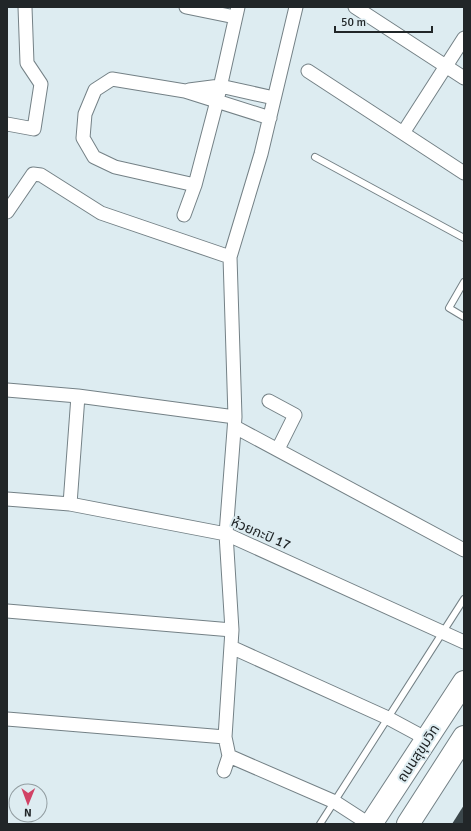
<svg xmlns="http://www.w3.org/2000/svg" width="471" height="831" font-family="Signika,'Noto Sans Thai',sans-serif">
  <rect width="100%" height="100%" fill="#ddecf1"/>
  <!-- building -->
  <path fill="#3b474b" d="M464 805V824H452Z"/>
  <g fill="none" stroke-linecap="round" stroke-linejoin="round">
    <!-- lane casing -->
    <g stroke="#748186" stroke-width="8">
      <path id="lane" d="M315 157 464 238
        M464 282 449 308 464 317
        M320 824 464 599"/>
    </g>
    <!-- street casing -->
    <g stroke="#748186" stroke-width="15">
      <path id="street" d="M186 7 235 17
        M355 7 464 78
        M308 71 464 173
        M189 90 220 86 274 98
        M7 124 34 129 41 84 27 63 25 7
        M403 133 464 38
        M195 185 115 167 94 157 83 138 85 114 95 90 112 79 185 91 270 118
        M7 212 33 174 41 175 101 213 230 257
        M184 215 195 185 217 101 238 7
        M7 390 78 396 235 417
        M269 401 295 415 278 449
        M235 427 464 550
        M7 499 70 504 226 534 464 642
        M70 504 78 396
        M7 611 232 630
        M231 647 388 718 427 739
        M7 719 225 737
        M229 756 335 802 369 824
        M224 771 229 756 225 737 232 630 226 534 235 417 230 257 261 154 296 7"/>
    </g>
    <!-- highway casing -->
    <g stroke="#748186" stroke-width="24">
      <path id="highway" d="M371 824 464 682
        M408 824 464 737"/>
    </g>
    <!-- lane -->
    <use href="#lane" stroke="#fff" stroke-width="6"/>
    <!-- street -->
    <use href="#street" stroke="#fff" stroke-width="13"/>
    <!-- highway -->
    <use href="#highway" stroke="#fff" stroke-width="22"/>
  </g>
  <g text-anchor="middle" stroke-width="4" stroke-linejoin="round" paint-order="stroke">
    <!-- street labels -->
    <g font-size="14" fill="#212628" stroke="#ddecf1">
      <text transform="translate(261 533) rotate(23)" y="5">ห้วยกะปิ 17</text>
      <text transform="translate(418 753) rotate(-57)" y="5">ถนนสุขุมวิท</text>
    </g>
  </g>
  <!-- border -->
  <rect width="471" height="831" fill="none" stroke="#212628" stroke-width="16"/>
  <!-- north arrow -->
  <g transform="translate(28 803) rotate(181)"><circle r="19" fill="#ddecf1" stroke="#929da1"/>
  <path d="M0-3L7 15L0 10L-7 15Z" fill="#d14265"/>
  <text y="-6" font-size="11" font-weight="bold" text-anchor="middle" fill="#212628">N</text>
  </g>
  <!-- scale -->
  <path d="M335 26v6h97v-6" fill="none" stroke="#212628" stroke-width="2"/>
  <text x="341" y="26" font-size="12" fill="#212628" stroke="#ddecf1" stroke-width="3" paint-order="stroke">50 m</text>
</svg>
